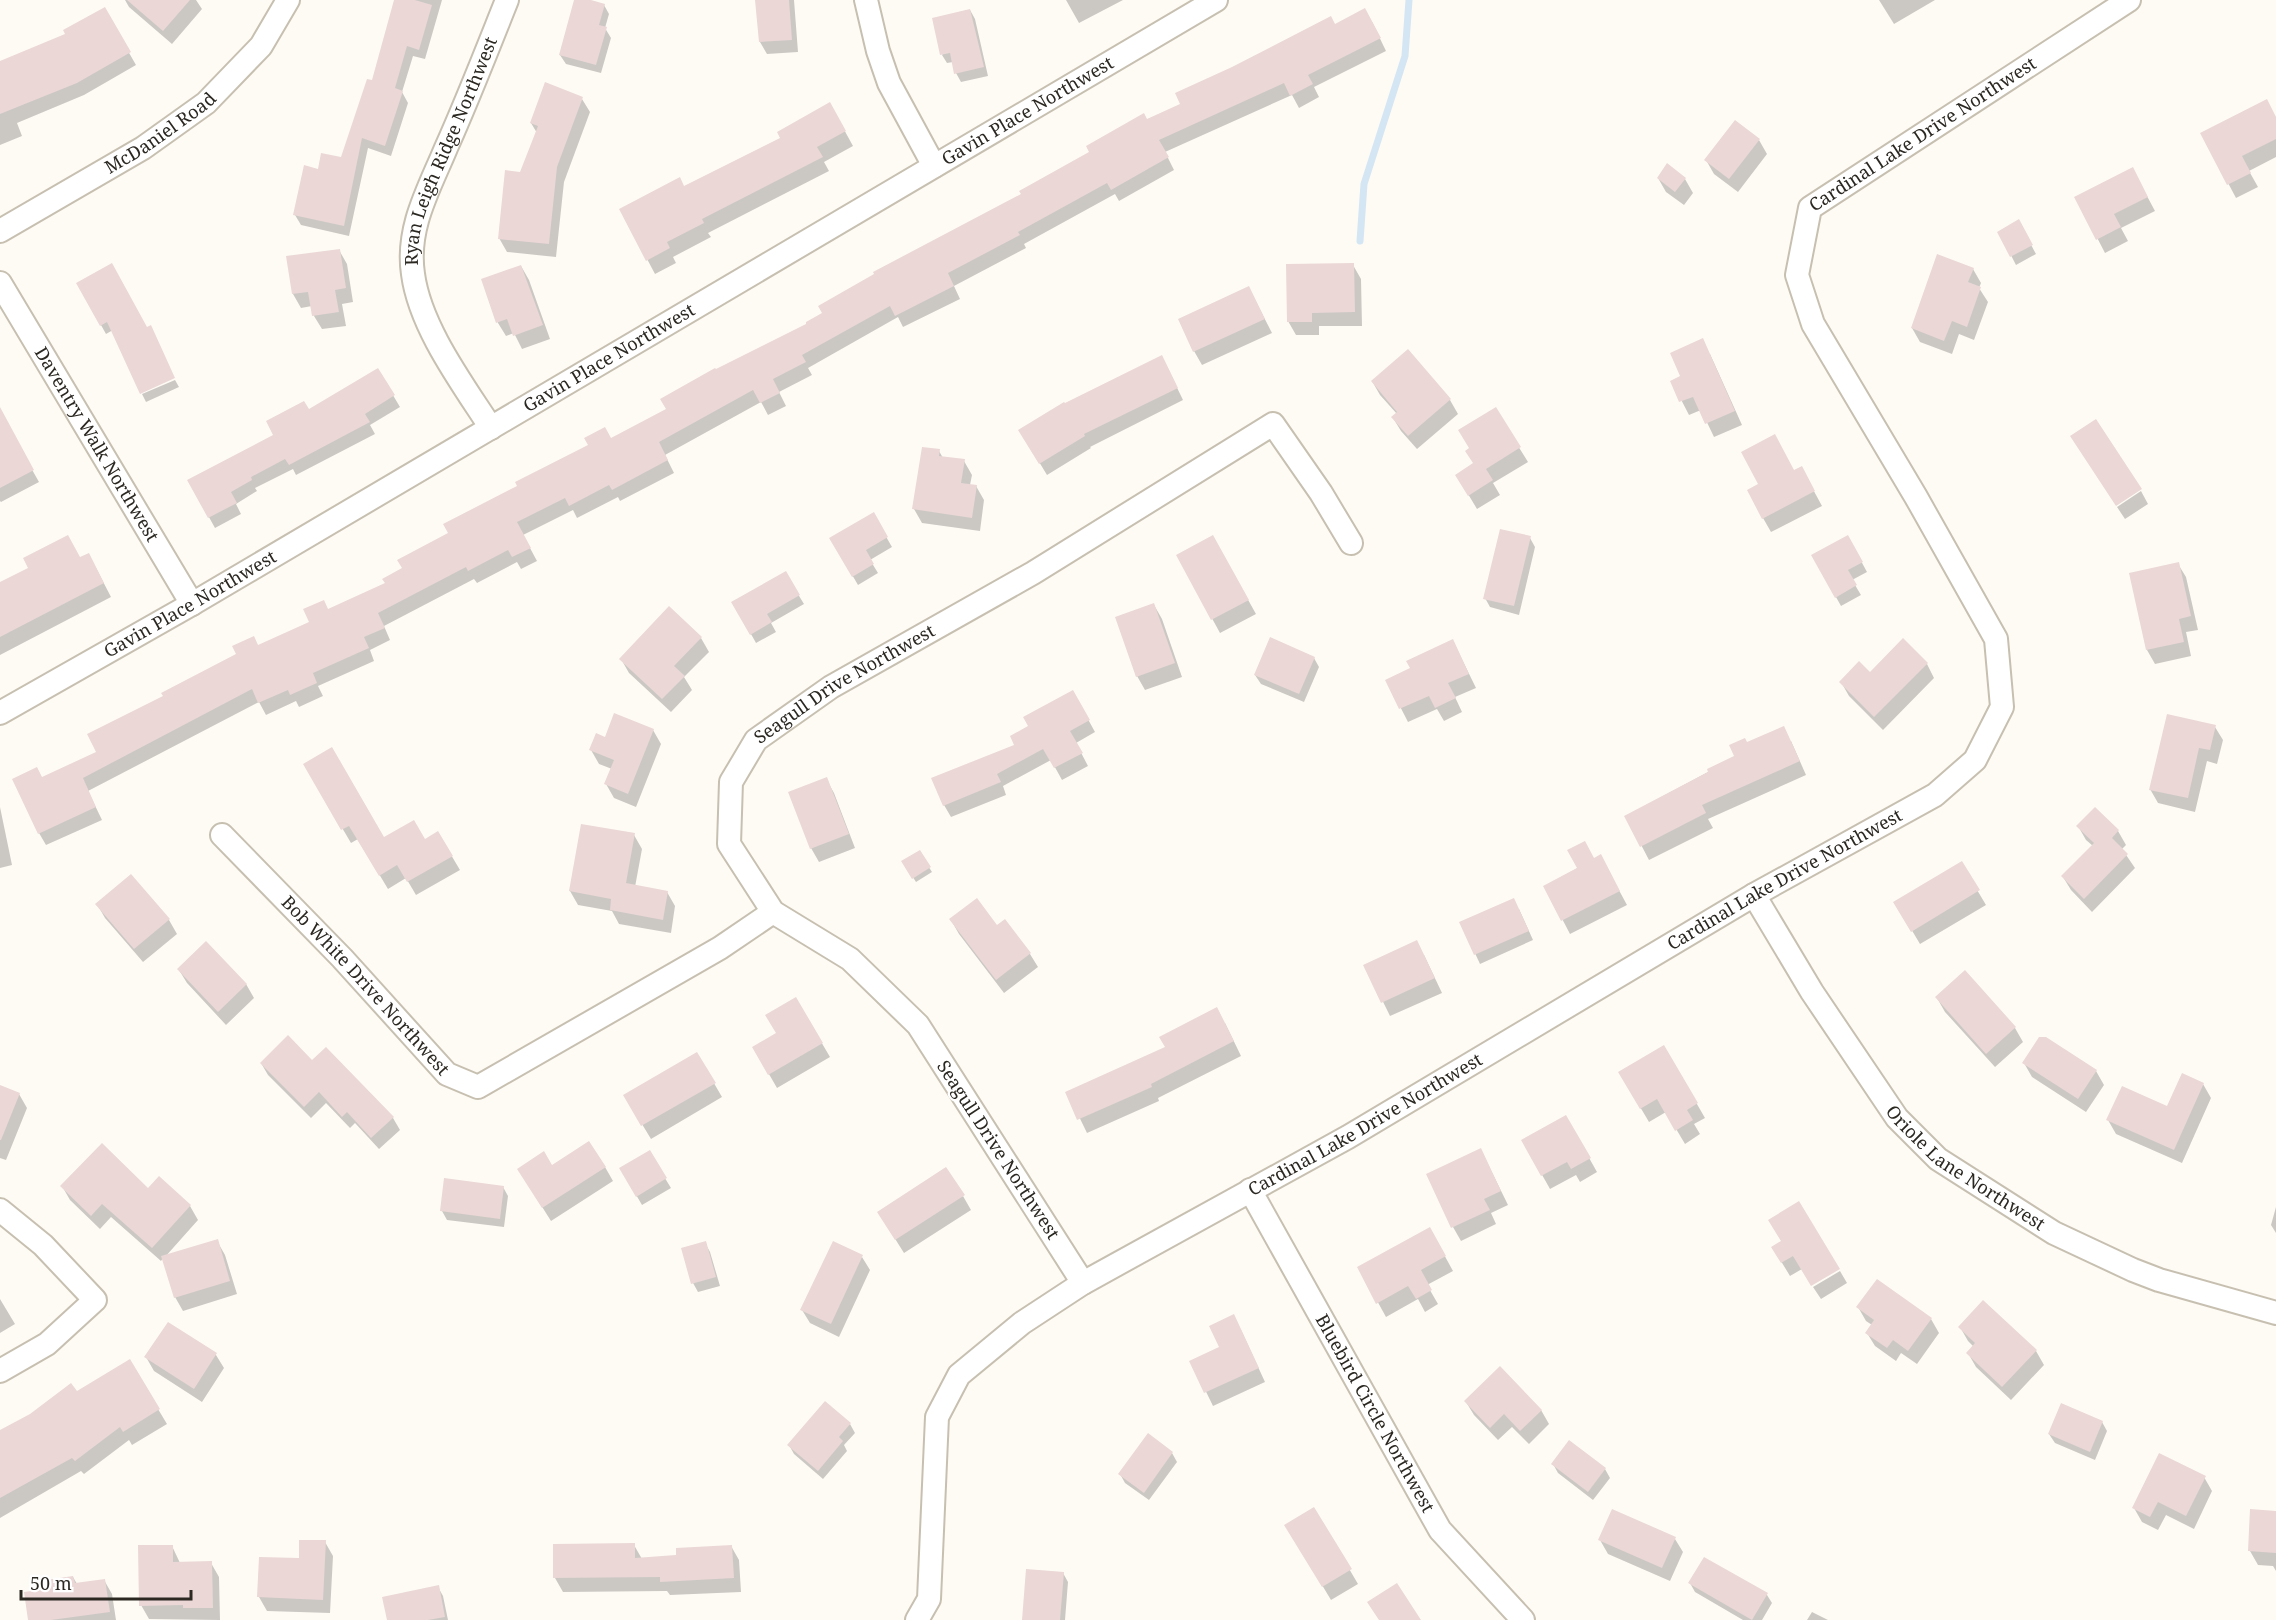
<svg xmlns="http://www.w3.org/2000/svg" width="2276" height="1620" font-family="'Noto Serif',serif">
  <rect width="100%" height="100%" fill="#fefbf5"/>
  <!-- shadow -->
  <path fill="#0003" d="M125 0H196L202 9 172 44 129 7Z
    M396 0H442L425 59 413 56 402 92 408 103 391 156 368 148 349 236 301 225 295 215 319 170 342 158 373 82Z
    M575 0H586L604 5 609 14 605 28 611 38 601 73 566 64 560 55Z
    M757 0H794L798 52 767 54 760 42Z
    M1066 0H1123L1079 23Z
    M1879 0H1935L1894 24Z
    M104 9 136 65 84 95 17 123 22 136 0 145V74L67 35Z
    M970 10 975 19 988 76 961 82 956 73 953 62 947 63 942 55Z
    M1372 22 1386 51 1314 87 1319 97 1299 108 1292 95 1165 152 1174 170 1119 201 1115 194 1024 244 1026 248 954 286 960 299 903 327 898 317 808 368 812 375 779 392 786 406 768 415 761 402 665 455 674 473 620 501 618 497 577 518 573 510 523 535 537 561 521 569 517 562 477 583 474 579 384 626 390 640 370 650 374 661 318 686 323 696 299 707 296 701 266 715 259 702 88 791 102 820 46 845 39 833 42 778 98 752 258 646 310 623 328 610 387 584 450 534 611 439 668 410 1146 121 1182 104 1335 25Z
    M546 84 582 99 590 112 564 182 556 257 507 252 499 238 537 133 531 123Z
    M830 104 853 146 824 162 829 171 708 233 711 237 673 257 676 263 655 274 621 210 684 188 782 138Z
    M2276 118V157L2249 171 2258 187 2236 198 2202 134Z
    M1759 140 1767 154 1738 192 1714 174 1706 160Z
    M1658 178 1685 179 1693 193 1684 205 1666 192Z
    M2140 183 2155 211 2121 228 2128 241 2105 253 2076 197Z
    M2018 221 2036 254 2016 265 1999 232Z
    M339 250 347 264 353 302 342 304 346 326 322 329 314 316 312 306 301 308 293 294 288 257Z
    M1353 265 1361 279 1362 326H1319V335H1296L1288 321Z
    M521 266 529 280 550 339 522 349 514 333 506 336 498 323 483 280Z
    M1973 269 1981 283 1979 288 1988 302 1974 340 1959 334 1952 354 1920 342 1912 328Z
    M78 284 147 329 113 330 106 334Z
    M1249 288 1272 333 1202 365 1194 351Z
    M1710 354 1742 425 1714 437 1701 410 1689 415 1672 382 1682 377Z
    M1168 369 1183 400 1090 447 1091 448 1047 475 1027 442Z
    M378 370 400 407 370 425 375 434 296 475 293 469 255 488 257 491 236 504 241 514 215 528 189 481 275 435 308 411Z
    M175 380 179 387 146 402 142 394Z
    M1372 381 1450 400 1458 414 1417 449 1401 431 1393 418 1397 414 1380 395Z
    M1495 409 1528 462 1493 483 1500 495 1477 509 1465 489Z
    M0 413 39 482 1 502 0 501Z
    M939 451 943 458 964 461 972 475 970 485 976 486 984 500 980 531 922 523 914 509Z
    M1794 472 1809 482 1822 506 1771 532 1763 518 1760 485Z
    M2141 491 2148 504 2125 519 2117 507Z
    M873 514 892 547 870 560 878 573 858 585 831 539Z
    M1213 537 1256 614 1220 633 1178 556Z
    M1848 537 1867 572 1852 580 1861 595 1841 606 1813 556Z
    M1530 538 1535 547 1519 615 1490 607 1485 598Z
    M80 559 96 568 111 597 0 655V584Z
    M2178 564 2186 577 2198 630 2186 632 2191 656 2155 664 2147 650Z
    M785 573 804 604 771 623 776 632 756 643 733 602Z
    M1154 605 1162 619 1182 677 1145 690 1137 676Z
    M701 638 709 652 684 677 692 690 671 712 629 673 621 659Z
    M1453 641 1476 688 1455 697 1462 712 1444 721 1437 709 1408 722 1387 681 1412 669Z
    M1314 658 1319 667 1304 702 1261 684 1255 675Z
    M1927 664 1934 678 1883 730 1849 696 1841 682 1870 674Z
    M1073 692 1095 732 1076 743 1088 766 1062 780 1051 760 1003 786 1006 795 951 817 944 805 1017 745 1030 727Z
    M2215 727 2223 740 2217 764 2207 761 2195 812 2158 803 2150 789Z
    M653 730 661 744 636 807 614 798 606 784 612 769 599 764 591 750 606 739Z
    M1791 741 1806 775 1708 819 1713 828 1649 860 1626 816 1736 757 1747 744Z
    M305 765 384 839 424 841 438 833 460 870 416 895 406 878 388 889 358 839 351 843Z
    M826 779 834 793 855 848 819 862 811 848Z
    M0 807 12 865 0 868Z
    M2078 826 2118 831 2126 845 2122 849 2135 868 2092 912 2071 890 2063 877 2093 846 2086 840Z
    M634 835 642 849 635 887 667 892 675 906 671 933 619 924 612 911 578 905 570 891Z
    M919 852 932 872 916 882 903 862Z
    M1594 859 1608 870 1627 905 1570 934 1545 886Z
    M1961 863 1986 905 1920 944 1895 902Z
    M131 876 169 920 177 934 143 962 105 918 97 904Z
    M1519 909 1533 940 1480 964 1461 923Z
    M951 920 997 927 1030 954 1038 967 1004 993 959 934Z
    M1424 955 1442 993 1390 1016 1365 965Z
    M179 970 246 984 254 998 226 1025 187 983Z
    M1965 972 2015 1028 2023 1042 1995 1067 1945 1012 1937 998Z
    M796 999 830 1057 777 1088 754 1048 778 1034Z
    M1225 1023 1241 1056 1158 1098 1159 1101 1087 1133 1067 1092Z
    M1664 1047 1705 1118 1694 1124 1700 1134 1685 1144 1666 1112 1649 1122 1620 1073Z
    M697 1054 722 1097 651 1139 625 1096Z
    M312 1062 393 1118 400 1130 379 1149 355 1123 350 1128 326 1103 311 1118 268 1075 261 1063Z
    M2024 1063 2096 1071 2104 1085 2086 1112 2032 1077Z
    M2203 1084 2211 1098 2182 1163 2116 1134 2108 1120 2168 1108Z
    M0 1087 19 1094 27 1108 6 1160 0 1158Z
    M1566 1117 1597 1172 1580 1182 1576 1175 1550 1189 1523 1141Z
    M1481 1150 1508 1205 1491 1213 1496 1224 1461 1241 1453 1227Z
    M649 1152 671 1188 642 1205 621 1169Z
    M552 1167H605L613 1181 551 1221 527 1183Z
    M62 1186 148 1191 190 1206 198 1220 165 1257 217 1241 225 1255 237 1294 183 1311 175 1297 163 1258 161 1261 111 1217 100 1229 70 1200Z
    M503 1187 508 1196 504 1227 447 1220 442 1211Z
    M963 1196 971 1210 904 1253 887 1226Z
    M2276 1207V1233L2271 1225Z
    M1770 1220 1802 1269 1790 1276 1773 1248 1782 1242Z
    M1430 1229 1453 1271 1427 1285 1438 1304 1425 1312 1418 1299 1386 1317 1359 1268Z
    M705 1243 710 1252 720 1286 698 1292 693 1283Z
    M862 1257 870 1270 839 1337 810 1323 802 1310Z
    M1840 1271 1847 1283 1821 1299 1813 1287Z
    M0 1299 15 1324 0 1333Z
    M1858 1307 1931 1319 1939 1333 1917 1364 1901 1353 1896 1361 1875 1346 1867 1333 1872 1325 1866 1321Z
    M168 1324 216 1355 224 1368 202 1402 154 1371 146 1357Z
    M1960 1327 2036 1351 2044 1365 2011 1400 1976 1367 1968 1353 1974 1347 1968 1341Z
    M1241 1330 1265 1382 1213 1406 1191 1361 1221 1348Z
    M129 1361 167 1424 132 1445 129 1440 84 1474 81 1471 0 1518V1432L76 1393Z
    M1466 1402 1541 1410 1549 1424 1529 1444 1512 1427 1498 1440 1474 1415Z
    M2102 1422 2107 1431 2095 1460 2055 1443 2049 1434Z
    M850 1424 855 1433 844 1445 847 1451 823 1479 794 1454 789 1445Z
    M1172 1453 1177 1462 1149 1500 1125 1483 1120 1474Z
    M1553 1464 1605 1469 1610 1478 1593 1500 1558 1473Z
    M2204 1477 2212 1491 2194 1529 2166 1515 2158 1530 2142 1522 2134 1508Z
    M1314 1509 1358 1584 1331 1600 1286 1525Z
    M2276 1512V1571L2273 1566 2258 1565 2250 1551Z
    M1675 1539 1683 1552 1670 1581 1608 1554 1600 1540Z
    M325 1542 333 1556 330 1613 267 1611 259 1597 260 1558 300 1559Z
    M634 1545 642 1559 677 1557 731 1546 739 1560 741 1592 670 1595 667 1591 563 1592 555 1578 554 1546Z
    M172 1546 180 1563H211L219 1577 220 1620 149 1619 141 1605Z
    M1063 1573 1068 1582 1065 1620H1024Z
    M73 1577 77 1584 104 1580 112 1594 116 1620H29L49 1590Z
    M1690 1583 1767 1595 1772 1603 1762 1620H1743L1695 1592Z
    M438 1587 443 1596 448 1620H389Z
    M1812 1612 1828 1620H1807Z"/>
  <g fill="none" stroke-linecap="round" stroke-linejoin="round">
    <!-- stream -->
    <path stroke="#d4e5f3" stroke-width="7" d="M1360 241 1364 184 1405 56 1409 0"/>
  </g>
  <!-- building -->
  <path fill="#ead7d6" d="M127 0H190L163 31Z
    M394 0H415L432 5 419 50 407 46 395 88 403 91 385 146 362 138 344 226 293 215 304 165 318 169 321 153 341 157 367 79 372 80Z
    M574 0H591L605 4 599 25 607 27 596 65 559 55Z
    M755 0H789L792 40 759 42Z
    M105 7 131 52 77 83 0 114V61L65 34 63 30Z
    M1365 8 1381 38 1308 75 1313 84 1290 96 1284 83 1159 140 1169 157 1111 190 1107 183 1018 232 1020 235 948 273 954 286 895 316 890 306 802 355 806 362 773 379 780 393 760 403 753 390 659 442 668 460 612 490 609 485 569 506 565 498 517 522 531 548 512 557 508 550 468 571 466 567 378 613 385 628 364 637 369 648 313 673 317 683 290 695 288 690 258 703 252 689 83 778 96 807 38 834 12 779 37 767 42 777 96 752 87 734 163 696 161 693 236 654 232 646 254 636 258 645 309 622 303 609 324 600 328 609 385 583 382 579 402 568 397 560 448 533 443 524 517 486 515 482 588 445 584 438 605 427 611 438 666 409 660 399 715 368 716 369 806 324V322L822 313 818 306 874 274 873 272 1021 194 1019 191 1089 152 1086 146 1144 113 1147 119 1180 104 1175 93 1232 67 1331 16 1335 24Z
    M970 9 984 67 954 74 950 53 940 55 932 18Z
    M545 82 583 97 557 167 549 244 498 239 505 170 520 172 538 126 530 123Z
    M2267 99 2276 117V139L2242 156 2251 173 2227 185 2200 133Z
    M830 102 846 131 817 147 823 157 702 219 704 223 667 242 670 248 646 261 619 209 680 177 684 186 780 138 777 132Z
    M1735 120 1760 139 1729 179 1704 160Z
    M1667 163 1686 178 1675 192 1657 178Z
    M2133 167 2148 197 2114 214 2121 227 2096 240 2074 197Z
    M2019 219 2033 245 2010 257 1997 232Z
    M340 249 346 288 335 290 339 312 312 316 308 292 292 294 286 256Z
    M1937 254 1974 268 1968 282 1981 287 1967 327 1952 321 1944 341 1911 328Z
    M112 263 147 327 151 325 175 378 140 394 107 322 100 326 76 283Z
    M1354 263 1355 312 1312 313V322H1287L1286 264Z
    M521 265 543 325 513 336 507 319 496 323 481 279Z
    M1249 286 1265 319 1193 352 1178 319Z
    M1703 338 1735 411 1705 424 1693 397 1679 402 1670 381 1680 376 1670 353Z
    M1408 349 1451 399 1408 436 1391 417 1397 412 1371 381Z
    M1162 355 1178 388 1084 434 1085 436 1039 464 1018 430 1064 402 1065 403Z
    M378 368 395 395 365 414 370 422 289 465 285 459 251 477 252 480 231 492 237 503 208 518 187 480 273 435 266 421 304 401 309 409Z
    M0 407 34 470 0 488Z
    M1496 407 1521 447 1486 469 1493 480 1468 496 1455 475 1473 463 1465 451 1469 448 1458 430Z
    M2096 419 2142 489 2116 506 2070 436Z
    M1775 434 1794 470 1802 466 1815 491 1762 519 1747 490 1758 484 1741 452Z
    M922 447 940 449 939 456 965 459 961 483 977 485 972 518 912 509Z
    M874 512 888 537 866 550 874 564 852 577 829 538Z
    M1500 529 1531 536 1514 606 1483 599Z
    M68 535 80 557 89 553 104 583 0 637V582L28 568 23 558Z
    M1213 535 1249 600 1211 620 1176 555Z
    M1848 535 1863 562 1848 570 1857 585 1835 598 1811 555Z
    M2179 562 2191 616 2179 619 2184 642 2146 650 2129 573Z
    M786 571 800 595 767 614 772 622 750 635 731 602Z
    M1154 603 1175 663 1136 677 1115 617Z
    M669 606 702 637 674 666 685 676 662 699 619 659Z
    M1270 637 1315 657 1299 694 1254 675Z
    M1903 638 1928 663 1874 717 1839 682 1859 661 1870 672Z
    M1453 639 1469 674 1448 683 1456 698 1435 708 1429 696 1399 709 1385 680 1410 668 1406 661Z
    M1073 690 1090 720 1070 731 1083 753 1054 768 1043 749 997 774 1001 782 943 806 931 778 1014 745 1010 736 1028 726 1023 717Z
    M614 713 654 729 628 794 604 784 614 760 589 750 596 733 605 737Z
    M2167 714 2216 725 2210 750 2199 748 2188 798 2149 790Z
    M1784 726 1800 761 1702 805 1706 813 1640 847 1624 816 1708 772 1707 769 1734 756 1729 745 1745 738 1747 742Z
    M332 747 384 837 414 820 425 839 438 831 453 856 407 882 397 865 379 876 349 826 341 830 303 764Z
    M827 777 849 834 810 849 788 792Z
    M2095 807 2119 830 2112 838 2128 854 2084 899 2061 876 2094 843 2076 826Z
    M581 824 635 833 626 883 668 891 663 920 610 910 611 899 569 891Z
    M1585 841 1594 858 1601 854 1620 891 1561 921 1543 886 1577 868 1567 850Z
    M920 850 931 867 912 879 901 861Z
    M1962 861 1980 890 1911 932 1893 902Z
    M131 874 170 919 134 949 95 904Z
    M977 898 997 925 1005 919 1031 953 996 980 949 919Z
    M1514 898 1529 931 1474 955 1459 922Z
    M1417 940 1435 978 1381 1003 1363 965Z
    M206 941 247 984 218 1012 177 969Z
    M1965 970 2016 1027 1986 1054 1935 997Z
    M796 997 823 1043 768 1075 752 1047 776 1033 765 1015Z
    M1217 1007 1234 1041 1151 1084 1152 1087 1077 1120 1065 1092 1165 1047 1159 1037Z
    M288 1035 312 1060 326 1047 394 1117 371 1138 347 1112 342 1117 319 1092 304 1107 260 1063Z
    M2039 1037H2046L2097 1070 2078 1099 2022 1063Z
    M1664 1045 1698 1103 1687 1110 1693 1120 1675 1131 1657 1099 1640 1109 1618 1072Z
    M697 1052 716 1083 641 1126 623 1095Z
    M2182 1073 2204 1083 2174 1150 2106 1120 2122 1086 2167 1106Z
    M0 1085 20 1093 1 1140H0Z
    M1566 1115 1591 1158 1571 1169 1567 1162 1541 1176 1521 1140Z
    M589 1141 606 1167 542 1208 517 1169 544 1151 552 1165Z
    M102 1143 148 1188 159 1176 191 1205 152 1248 102 1204 91 1216 60 1186Z
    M1481 1148 1501 1191 1484 1199 1490 1210 1451 1228 1426 1174Z
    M650 1150 667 1178 636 1197 619 1168Z
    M946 1167 965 1195 895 1240 877 1212Z
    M444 1178 504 1186 500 1219 440 1211Z
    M1799 1201 1840 1269 1811 1286 1793 1256 1781 1263 1771 1247 1781 1241 1768 1220Z
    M1430 1227 1446 1256 1421 1270 1432 1290 1416 1299 1408 1286 1376 1304 1357 1267Z
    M218 1239 230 1281 174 1298 161 1256Z
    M706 1241 716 1277 691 1284 681 1248Z
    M833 1241 863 1255 831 1324 800 1310Z
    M1877 1279 1932 1318 1908 1351 1893 1340 1887 1348 1865 1333 1874 1320 1856 1307Z
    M1983 1300 2037 1350 2002 1387 1966 1353 1975 1343 1958 1327Z
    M1234 1314 1259 1368 1204 1393 1189 1361 1219 1347 1209 1326Z
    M168 1322 217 1353 194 1389 144 1357Z
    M130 1359 160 1409 123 1432 120 1427 75 1461 72 1458 0 1498V1430L30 1414 71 1383 77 1391Z
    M1500 1366 1542 1410 1520 1431 1504 1414 1490 1428 1464 1401Z
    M825 1401 851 1423 839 1437 843 1441 818 1471 787 1445Z
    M2061 1403 2103 1421 2090 1452 2048 1434Z
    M1148 1433 1173 1452 1144 1493 1118 1474Z
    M1569 1440 1606 1468 1588 1492 1551 1464Z
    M2159 1453 2206 1476 2186 1516 2158 1502 2150 1517 2132 1508Z
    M1314 1507 1352 1569 1322 1587 1284 1525Z
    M1612 1509 1676 1537 1662 1568 1598 1540Z
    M2250 1509 2276 1511V1553L2248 1551Z
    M299 1540H326L323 1600 257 1597 259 1557 299 1558Z
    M635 1543V1558L676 1555V1548L732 1545 734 1578 660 1582V1577L553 1578V1544Z
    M138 1545H173V1562L212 1561 213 1608H183V1605L139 1606Z
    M1704 1557 1768 1593 1752 1620 1688 1583Z
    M1026 1569 1064 1572 1060 1620H1022Z
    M73 1576 75 1583 105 1579 110 1612 51 1620H28L24 1592 47 1589 46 1580Z
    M1397 1583 1421 1620H1379L1367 1602Z
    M439 1585 445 1617 428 1620H387L382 1597Z"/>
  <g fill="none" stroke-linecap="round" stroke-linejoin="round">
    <!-- minor casing -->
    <g stroke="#c7c0b1" stroke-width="26">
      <g id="minor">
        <path d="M866 0 878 51 889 83 934 166"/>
        <path id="s1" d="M0 231 143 148 206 103 261 46 288 0"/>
        <path id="s2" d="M0 283 192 604"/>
        <path id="s3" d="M491 428C462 383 420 327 413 274 406 228 429 189 446 148 468 99 487 50 507 0"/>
        <path id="s4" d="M0 713 192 604 1216 0"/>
        <path id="s5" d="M222 835 342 958 447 1074 478 1087 720 948 773 912"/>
        <path id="s6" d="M1754 895 1812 992 1897 1118 1938 1159 2054 1233 2133 1270 2159 1280 2276 1313"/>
        <path id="s7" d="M1250 1190 1440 1530 1523 1620"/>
        <path d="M0 1210 43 1245 95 1300 47 1344 0 1371"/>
        <path id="s8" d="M1083 1283 918 1025 850 959 773 912 729 844 731 782 756 740 831 687 1033 573 1273 424 1321 493 1351 543"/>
        <path id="s9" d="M917 1620 929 1599 937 1417 959 1375 1022 1323 1083 1283 1348 1137 1754 895 1935 795 1975 760 2002 707 1996 639 1916 497 1813 324 1797 275 1810 208 2129 0"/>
      </g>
    </g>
    <!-- minor -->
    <use href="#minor" stroke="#fff" stroke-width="22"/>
  </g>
  <g text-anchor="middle" stroke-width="4.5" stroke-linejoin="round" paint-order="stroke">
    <!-- street labels -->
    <g font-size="18" fill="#2b2822" stroke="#fff">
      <text dy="6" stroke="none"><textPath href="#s4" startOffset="1191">Gavin Place Northwest</textPath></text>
      <text dy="6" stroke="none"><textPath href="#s1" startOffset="188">McDaniel Road</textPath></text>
      <text dy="6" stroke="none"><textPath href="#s9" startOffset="2190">Cardinal Lake Drive Northwest</textPath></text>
      <text dy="6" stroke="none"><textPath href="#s3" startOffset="304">Ryan Leigh Ridge Northwest</textPath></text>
      <text dy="6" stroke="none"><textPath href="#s4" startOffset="705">Gavin Place Northwest</textPath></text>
      <text dy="6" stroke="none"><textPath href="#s2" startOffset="188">Daventry Walk Northwest</textPath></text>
      <text dy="6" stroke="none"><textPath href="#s4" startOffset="219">Gavin Place Northwest</textPath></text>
      <text dy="6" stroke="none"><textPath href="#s8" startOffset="788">Seagull Drive Northwest</textPath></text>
      <text dy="6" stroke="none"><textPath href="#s9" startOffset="1218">Cardinal Lake Drive Northwest</textPath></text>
      <text dy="6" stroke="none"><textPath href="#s5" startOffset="208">Bob White Drive Northwest</textPath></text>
      <text dy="6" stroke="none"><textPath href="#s9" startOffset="732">Cardinal Lake Drive Northwest</textPath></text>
      <text transform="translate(998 1150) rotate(57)" y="6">Seagull Drive Northwest</text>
      <text dy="6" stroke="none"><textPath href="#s6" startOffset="350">Oriole Lane Northwest</textPath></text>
      <text dy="6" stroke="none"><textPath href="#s7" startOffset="256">Bluebird Circle Northwest</textPath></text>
    </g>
  </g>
  <!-- scale -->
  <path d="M21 1590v9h170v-9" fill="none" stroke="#2b2822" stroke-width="3"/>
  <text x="30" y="1590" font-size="18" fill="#2b2822" stroke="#ffffff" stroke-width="4.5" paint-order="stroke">50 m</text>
</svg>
